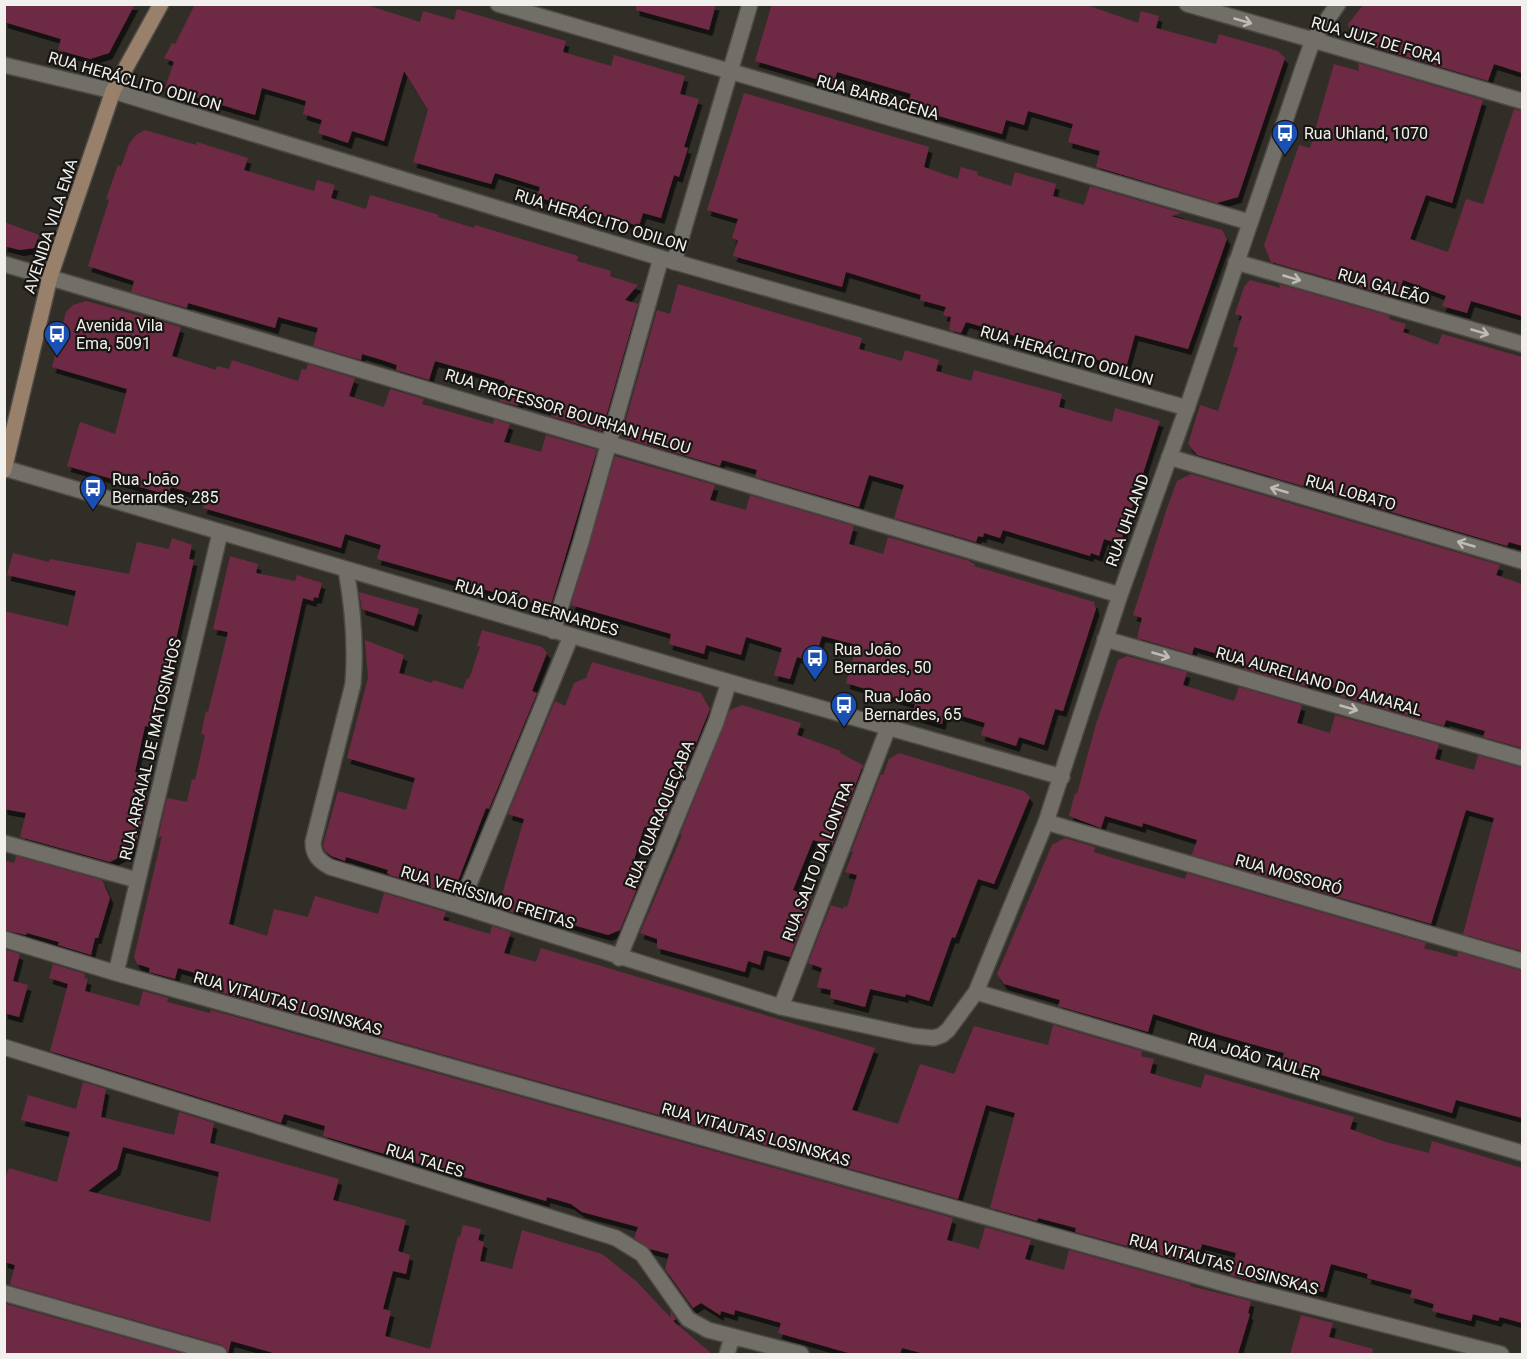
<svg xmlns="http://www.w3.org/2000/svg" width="1527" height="1359" font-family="Roboto,sans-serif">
  <defs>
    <filter id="shadow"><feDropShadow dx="3.5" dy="6" stdDeviation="0" flood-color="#0009"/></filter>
  </defs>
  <rect width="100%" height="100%" fill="#312e28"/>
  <!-- building -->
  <path fill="#6e2a44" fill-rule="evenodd" filter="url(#shadow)" d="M4 4H135L109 53 90 59 58 50 61 39 4 22Z
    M195 4H364L420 22 423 11 454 20 457 9 566 41 563 52 611 66 614 55 685 76 680 94 699 99 684 147 688 148 679 177 674 175 661 218 643 213 639 226 537 197 540 187 495 173 491 184 413 162 428 110 404 71 384 141 352 131 348 143 318 133 322 120 303 114 306 101 262 88 255 115 165 88 174 62 164 58 172 43 175 44Z
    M636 4H716L709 30 636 10Z
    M772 4H1084L1138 23 1141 11 1159 16 1156 28 1216 44 1219 34 1278 51 1285 58 1238 197 1217 203 1096 167 1100 151 1068 142 1073 124 1028 111 1024 125 1006 120 1002 134 907 107 911 94 864 80 837 72 833 84 755 61Z
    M1364 4H1522V73L1494 64 1488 81 1353 41 1348 24Z
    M1358 63 1483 100 1452 203 1426 195 1410 239 1448 252 1466 199 1483 204 1514 109 1522 111V316L1471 301 1467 313 1442 306 1446 296 1403 280 1397 298 1271 262 1264 245 1299 145 1310 148 1334 64 1359 71Z
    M744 93 929 147 924 167 958 179 961 167 978 172 977 175 1011 186 1015 172 1056 184 1053 196 1084 205 1090 186 1182 213 1171 216 1222 230 1227 239 1188 349 1135 335 1126 368 966 322 961 333 949 330 951 317 943 315 946 307 920 300 921 295 846 272 842 287 733 256 738 240 732 238 738 219 707 210Z
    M145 130 196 145 197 142 248 158 244 170 297 186 314 191 317 180 335 185 331 198 366 209 370 195 439 215 438 217 474 228 475 225 578 256 577 261 611 271 610 276 638 285 625 300 638 304 602 431 551 416 553 411 520 401 518 406 499 401 505 381 435 361 429 380 396 370 397 365 379 359 362 354 361 360 313 346 318 328 278 317 275 328 188 303 187 308 131 292 134 281 88 266 109 200 106 199 118 165 121 167 129 144 136 135Z
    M4 222 39 235 34 248 20 250 4 246Z
    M1250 280 1280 288 1279 284 1390 316 1389 319 1406 324 1403 332 1438 345 1442 334 1522 357V546L1509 542 1507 546 1197 455 1188 444 1200 405 1218 411 1238 348 1233 346 1242 316 1235 314 1244 287Z
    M678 284 862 338 859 349 902 361 905 350 939 360 936 371 971 381 974 370 1062 394 1059 407 1112 422 1115 408 1160 421 1120 544 1104 539 1099 556 1091 553 1090 556 1003 530 1000 538 984 533 983 537 978 536 976 542 894 518 904 485 869 475 859 507 755 477 757 470 722 460 720 466 621 437 657 310 670 314Z
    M86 301 181 327 172 356 216 370 217 366 229 369 232 360 298 381 302 369 306 370 308 364 355 378 349 396 384 407 390 389 424 399 422 404 493 424 494 419 510 424 504 442 541 452 546 435 597 450 550 608 377 559 381 545 345 534 341 548 203 508 206 497 171 487 168 495 67 466 80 422 115 434 127 389 52 367 66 312 73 305Z
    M615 456 715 485 710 500 746 510 750 495 854 526 849 544 883 554 888 537 970 561V562L975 564 974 566 1094 602 1096 609 1063 711 1055 709 1044 745 1019 737 1016 746 981 735 985 723 949 712 948 716 944 715 942 724 912 715 915 704 846 683 857 645 822 636 814 662 797 657 790 679 774 675 782 648 746 637 741 655 706 645 704 654 669 644 671 634 571 605Z
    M1191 474 1500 565 1496 575 1522 584V748L1483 737 1485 731 1446 720 1444 726 1340 696 1342 690 1309 681 1308 687 1244 669 1246 662 1194 647 1192 654 1137 638 1142 618 1133 615 1166 511 1177 481Z
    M172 538 192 545 189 559 194 560 156 728 145 726 135 772 145 775 140 794 148 795 135 849 110 862 20 837 26 813 4 809V611L68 626 76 591 7 575 13 553 49 562 50 559 129 574 137 542 169 549Z
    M230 556 258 564 256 573 295 581 297 575 322 583 318 598 314 597 313 601 303 598 229 924 267 936 274 909 308 917 315 896 378 914 384 893 446 912 443 920 476 930 490 934 492 926 511 932 504 953 536 962 541 948 875 1048 852 1110 898 1124 920 1064 954 1074 974 1026 1048 1045 1053 1025 1142 1051 1141 1056 1154 1059 1150 1073 1166 1078 1201 1088 1205 1074 1354 1117 1350 1129 1386 1142 1429 1153 1432 1141 1522 1168V1323L1500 1317 1498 1321 1473 1314 1471 1321 1432 1311 1434 1304 1410 1297 1412 1290 1367 1278 1368 1274 1331 1264 1323 1292 1258 1276 1257 1282 1230 1275 1236 1253 1202 1244 1196 1265 1075 1232 1076 1228 1038 1218 1037 1221 990 1208 1015 1113 986 1105 958 1199 216 991 219 980 178 968 175 979 149 972 150 968 137 964 134 957 162 836 158 838 167 798 187 802 192 779 195 780 205 735 201 734 206 711 208 712 228 632 213 629Z
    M359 592 419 609 414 626 362 609Z
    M482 630 542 647 547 653 532 691 537 693 489 809 486 808 453 894 390 875 387 873 388 870 346 857 345 861 331 856 325 851 323 845 338 791 406 810 415 778 347 758 368 678 365 640 404 655 399 673 432 683 433 680 463 689 467 678 469 679 480 647 477 646Z
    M1127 656 1187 672 1183 685 1234 701 1239 687 1302 705 1297 723 1330 733 1335 715 1439 744 1435 759 1474 770 1478 755 1522 768V951L1463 934 1494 818 1466 810 1431 924 1192 855 1197 840 1143 823 1142 827 1105 816 1101 828 1069 816 1075 793 1077 794 1096 724 1118 660Z
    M592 662 701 693 710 709 661 831 644 827 634 860 647 864 620 930 608 935 556 920 555 923 518 911 517 914 498 908 524 819 508 814 555 701 565 706 574 683 586 678Z
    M742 705 801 723 797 735 841 751 840 753 863 765 832 846 813 840 793 890 812 899 790 957 764 950 760 965 748 961 745 972 657 948V939L640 933 682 835H680L730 710Z
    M899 753 1024 791 1030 797 994 884 978 879 955 938 952 937 929 1001 906 994 905 997 870 989 865 1007 830 998 831 990 817 987 822 968 808 963 831 905 843 909 844 906 847 907 857 875 845 872 853 852H851L881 774 883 775 889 759Z
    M1065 838 1095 847 1094 852 1129 863 1185 879 1187 873 1426 943 1424 948 1457 957 1458 952 1522 971V1118L1456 1100 1452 1113 1281 1063 1284 1053 1216 1034 1153 1014 1148 1032 1058 1006 1060 1000 1004 984 997 974 1052 845Z
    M16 856 102 880 110 898 98 938H95L91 955 58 945 59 942 27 933 26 935 4 930V860L14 863Z
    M4 949 20 954 13 981 28 985 19 1017 4 1013Z
    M53 964 85 974 84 978 88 979 85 991 139 1006 143 991 168 998 167 1002 210 1013 211 1010 953 1218 947 1240 979 1249 985 1227 1031 1240 1025 1259 1064 1270 1069 1250 1190 1284V1286L1251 1301 1248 1313 1250 1314 1238 1354H925L902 1348 900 1354H852L778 1333 781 1323 735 1310 734 1315 721 1311 720 1315 701 1303 693 1308 665 1269 669 1254 650 1249 634 1238 638 1227 582 1212 571 1204 547 1197 546 1201 323 1136 325 1126 284 1114 281 1123 50 1051 68 984 49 978Z
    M83 1082 106 1089 101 1117 174 1135 179 1112 214 1123 210 1143 339 1179 333 1200 406 1220 398 1251 410 1255 406 1274 393 1271 383 1309 391 1311 385 1336 430 1349 458 1236 460 1237 463 1225 481 1229 478 1240 484 1242 480 1261 512 1269 522 1230 602 1254 636 1281 671 1318 670 1310 676 1319 673 1321 712 1354H277L231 1341 228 1354 226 1348 222 1345 10 1285 15 1265 4 1262V1181L9 1168 57 1182 70 1132 21 1120 28 1095 76 1109ZM123 1147 219 1172 210 1222 88 1191 117 1169Z
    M6 1304 185 1354H4Z
    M1301 1315 1333 1323 1329 1337 1373 1349 1372 1354H1290Z"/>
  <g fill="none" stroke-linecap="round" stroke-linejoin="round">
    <!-- minor casing -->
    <g stroke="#4d4a45" stroke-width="18">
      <path id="minor" d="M498 4 1249 222
        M1187 4 1313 40
        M674 262 750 4
        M1236 262 1522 344
        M4 264 1120 595
        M1169 457 1522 561
        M4 468 729 682 1062 777
        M346 570C353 608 356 646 353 684L313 842C313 855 319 861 330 867L460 906 781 1007 914 1036 934 1038 942 1035 948 1030 976 992 1046 822 1120 595 1187 408
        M553 631 581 542 661 258
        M1105 639 1522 758
        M1046 822 1522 961
        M4 843 137 880
        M460 906 571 636
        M4 939 116 973 1240 1288 1501 1354
        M619 958 716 722 729 682
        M116 973 220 533
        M976 992 1522 1153
        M781 1007 888 728
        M4 1047 616 1238 642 1254 688 1319 708 1330 801 1354
        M4 1293 219 1354
        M727 1354 732 1337"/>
    </g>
    <!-- tertiary casing -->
    <g stroke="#4d4a45" stroke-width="18">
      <path id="tertiary" d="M1313 40 1522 101
        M4 65 113 91 661 258 1187 408 1303 68 1313 40 1338 4"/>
    </g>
    <!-- secondary casing -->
    <g stroke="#4d4a45" stroke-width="18">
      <path id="secondary" d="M4 470 50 277 113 91 161 4"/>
    </g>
    <!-- minor -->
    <use href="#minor" stroke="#726f68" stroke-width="15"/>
    <!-- tertiary -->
    <use href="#tertiary" stroke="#726f68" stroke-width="15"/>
    <!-- secondary -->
    <use href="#secondary" stroke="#99806b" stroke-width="15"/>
  </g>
  <!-- one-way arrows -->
  <defs><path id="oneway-shaft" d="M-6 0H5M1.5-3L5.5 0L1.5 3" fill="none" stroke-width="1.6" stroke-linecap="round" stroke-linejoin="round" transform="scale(1.5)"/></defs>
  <g stroke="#bfbcb7">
    <use href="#oneway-shaft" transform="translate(1243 21) rotate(16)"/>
    <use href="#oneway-shaft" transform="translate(1292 278) rotate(16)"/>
    <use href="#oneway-shaft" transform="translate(1480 332) rotate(16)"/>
    <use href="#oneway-shaft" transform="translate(1279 490) rotate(-164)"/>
    <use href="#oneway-shaft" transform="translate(1466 544) rotate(-164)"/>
    <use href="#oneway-shaft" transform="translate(1161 655) rotate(16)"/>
    <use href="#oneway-shaft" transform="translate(1349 708) rotate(16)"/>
  </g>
  <!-- icons -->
  <defs>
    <g id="bus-pin" transform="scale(1.35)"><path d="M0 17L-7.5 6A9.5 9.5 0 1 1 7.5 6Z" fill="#1a4fb4" stroke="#181613"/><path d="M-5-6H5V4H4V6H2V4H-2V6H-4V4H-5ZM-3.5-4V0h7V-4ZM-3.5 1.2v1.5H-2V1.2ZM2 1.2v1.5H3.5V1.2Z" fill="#fff"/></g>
  </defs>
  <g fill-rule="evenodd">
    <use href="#bus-pin" x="1285" y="133"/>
    <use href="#bus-pin" x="57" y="334"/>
    <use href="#bus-pin" x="93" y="488"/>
    <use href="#bus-pin" x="815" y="658"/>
    <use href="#bus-pin" x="844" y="705"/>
  </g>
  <g text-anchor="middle" stroke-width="4.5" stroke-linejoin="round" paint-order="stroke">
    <!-- street labels -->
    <g font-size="16" fill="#f2f0ec" stroke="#181613">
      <text transform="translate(1377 40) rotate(16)" y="6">RUA JUIZ DE FORA</text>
      <text transform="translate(135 81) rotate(16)" y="6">RUA HERÁCLITO ODILON</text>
      <text transform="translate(878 97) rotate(16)" y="6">RUA BARBACENA</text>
      <text transform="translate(601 220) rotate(17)" y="6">RUA HERÁCLITO ODILON</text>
      <text transform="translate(50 226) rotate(-72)" y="6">AVENIDA VILA EMA</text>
      <text transform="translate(1384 286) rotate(16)" y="6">RUA GALEÃO</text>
      <text transform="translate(1067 355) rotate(16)" y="6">RUA HERÁCLITO ODILON</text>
      <text transform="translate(568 411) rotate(17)" y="6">RUA PROFESSOR BOURHAN HELOU</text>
      <text transform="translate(1351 492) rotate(16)" y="6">RUA LOBATO</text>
      <text transform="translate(1127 520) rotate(-70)" y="6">RUA UHLAND</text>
      <text transform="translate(537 607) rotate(16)" y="6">RUA JOÃO BERNARDES</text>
      <text transform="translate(1319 681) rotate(16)" y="6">RUA AURELIANO DO AMARAL</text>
      <text transform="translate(150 749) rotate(-77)" y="6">RUA ARRAIAL DE MATOSINHOS</text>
      <text transform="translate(659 814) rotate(-68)" y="6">RUA QUARAQUEÇABA</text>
      <text transform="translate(817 861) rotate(-69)" y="6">RUA SALTO DA LONTRA</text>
      <text transform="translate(1289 874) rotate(16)" y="6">RUA MOSSORÓ</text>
      <text transform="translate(488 897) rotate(17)" y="6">RUA VERÍSSIMO FREITAS</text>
      <text transform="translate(288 1003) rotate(16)" y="6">RUA VITAUTAS LOSINSKAS</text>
      <text transform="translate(1254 1056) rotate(16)" y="6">RUA JOÃO TAULER</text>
      <text transform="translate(756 1134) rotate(16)" y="6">RUA VITAUTAS LOSINSKAS</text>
      <text transform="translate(425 1160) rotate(17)" y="6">RUA TALES</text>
      <text transform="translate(1224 1264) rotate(15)" y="6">RUA VITAUTAS LOSINSKAS</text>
    </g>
    <!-- poi labels -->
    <g font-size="16" fill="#f2f0ec" stroke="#181613" text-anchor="start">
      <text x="1304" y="139">Rua Uhland, 1070</text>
      <text x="76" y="331">Avenida Vila<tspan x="76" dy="18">Ema, 5091</tspan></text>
      <text x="112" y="485">Rua João<tspan x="112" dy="18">Bernardes, 285</tspan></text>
      <text x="834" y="655">Rua João<tspan x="834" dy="18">Bernardes, 50</tspan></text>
      <text x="864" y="702">Rua João<tspan x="864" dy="18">Bernardes, 65</tspan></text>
    </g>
  </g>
  <!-- border -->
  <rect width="1527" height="1359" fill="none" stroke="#f2f0ec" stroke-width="12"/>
</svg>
